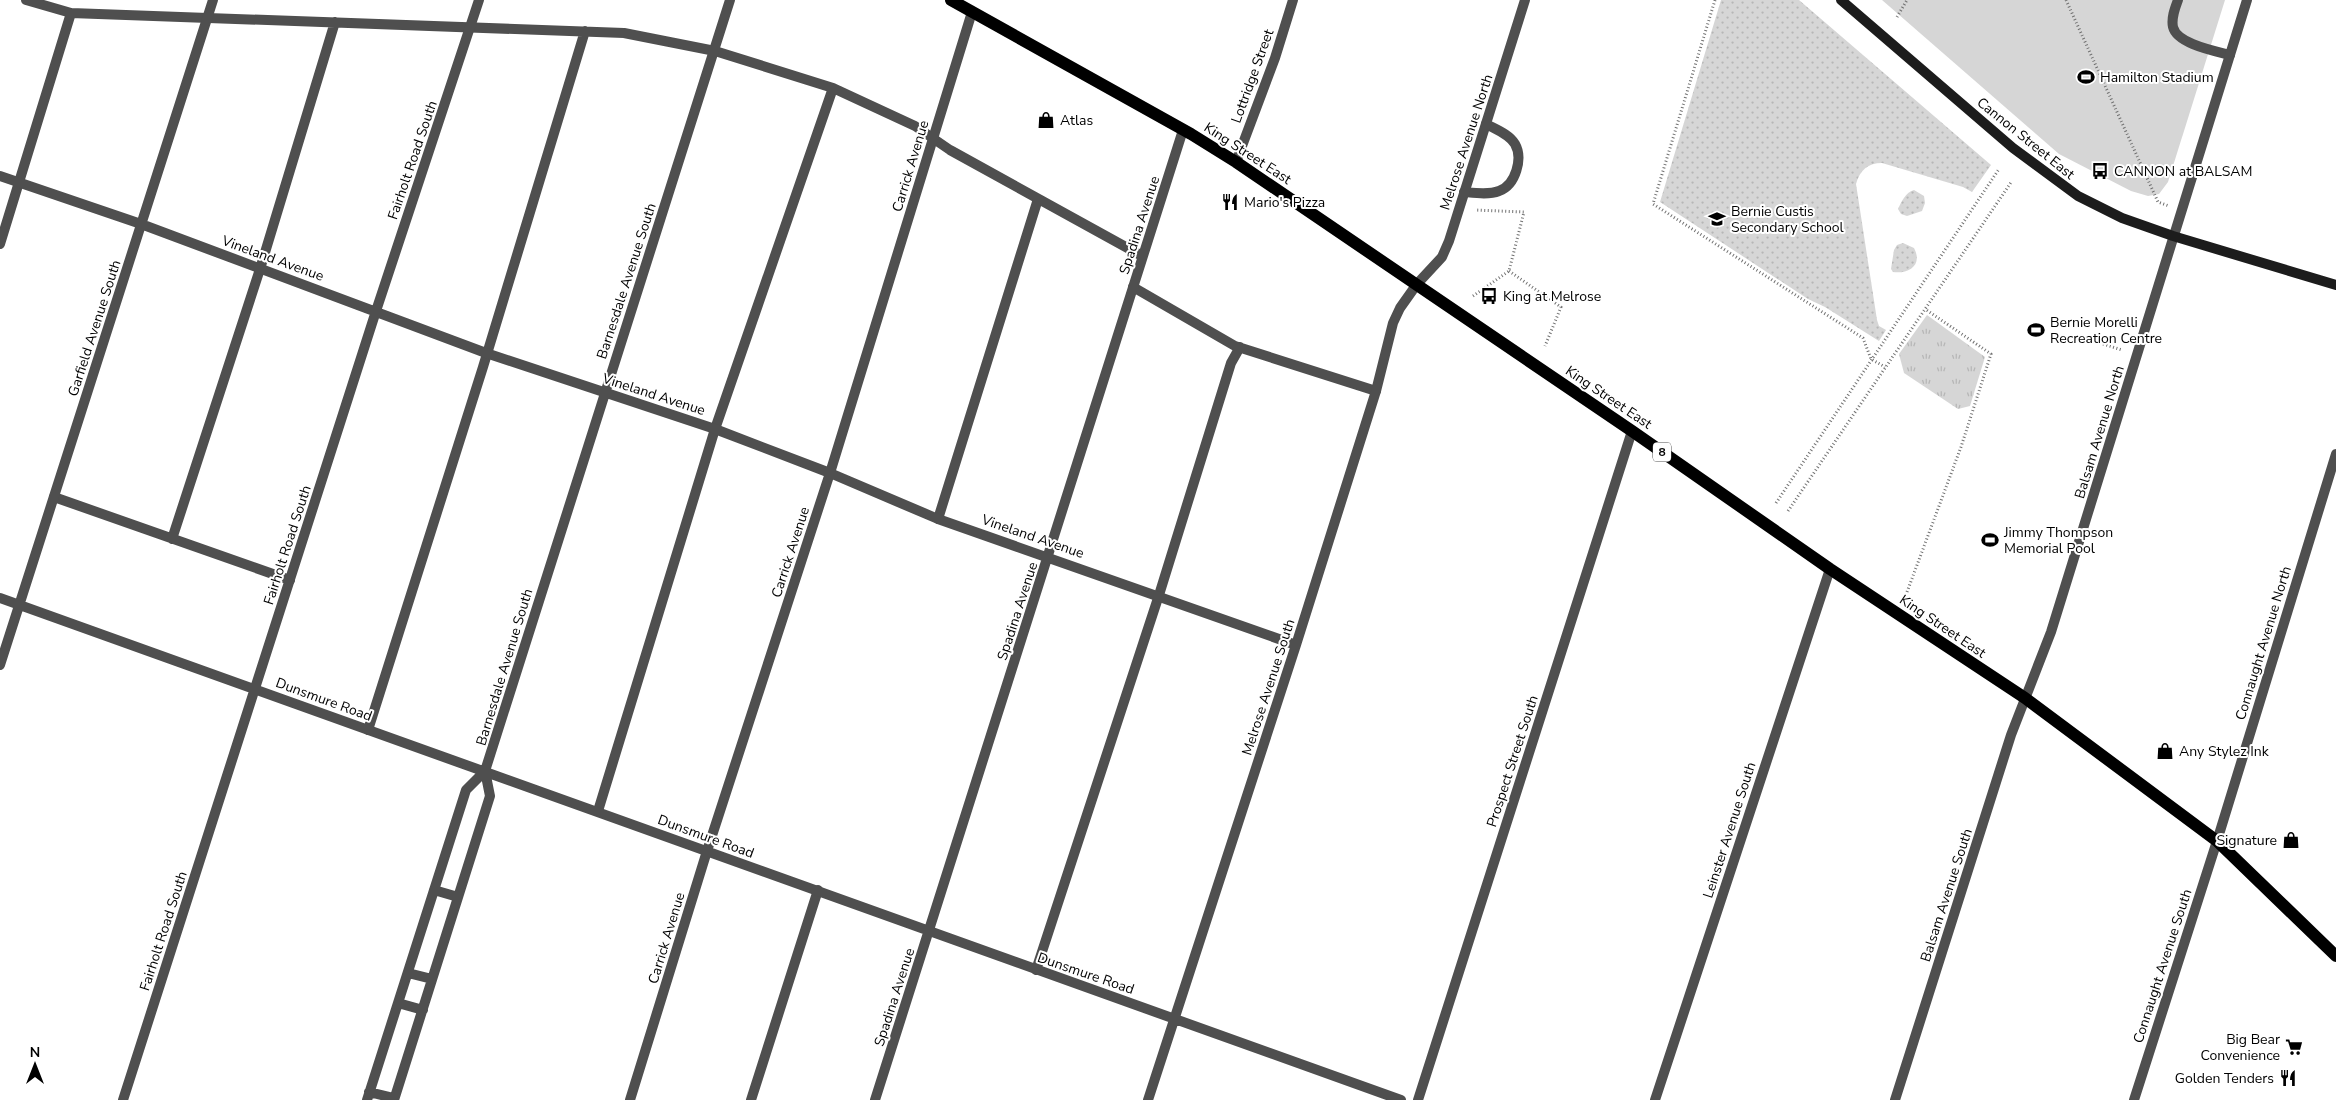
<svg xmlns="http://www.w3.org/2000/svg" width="2336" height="1100" font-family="'Nunito Sans',sans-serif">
  <defs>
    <pattern id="grass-dots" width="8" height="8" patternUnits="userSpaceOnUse" patternTransform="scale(1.25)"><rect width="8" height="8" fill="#d6d6d6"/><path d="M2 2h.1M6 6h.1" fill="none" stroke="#b6b6b6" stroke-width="1.8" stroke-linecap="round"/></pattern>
    <pattern id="park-tufts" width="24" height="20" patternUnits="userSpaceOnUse" patternTransform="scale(1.25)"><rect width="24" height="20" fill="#d6d6d6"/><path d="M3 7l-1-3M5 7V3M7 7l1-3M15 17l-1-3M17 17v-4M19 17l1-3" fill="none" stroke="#b6b6b6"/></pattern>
  </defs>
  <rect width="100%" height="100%" fill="#fff"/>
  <!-- grass -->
  <path fill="url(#grass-dots)" d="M1721 0H1799L1991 165 1972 192 1963 187 1882 163C1868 163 1860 170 1856 184L1877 320 1879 326 1886 330 1879 341 1825 307 1808 299 1660 202Z
    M1914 190 1924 196 1925 203 1922 211 1907 216 1901 214 1898 209C1902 201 1905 193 1914 190Z
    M1903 243 1914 248C1923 265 1909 274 1893 272L1891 269 1894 250 1897 245Z"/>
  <!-- park -->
  <path fill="url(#park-tufts)" d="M1927 315 1985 357 1970 406 1958 409 1904 373 1899 354Z"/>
  <!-- garden -->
  <path fill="#d6d6d6" d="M1882 0H2225L2168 182 2159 194 2148 196 2131 191 2059 154Z"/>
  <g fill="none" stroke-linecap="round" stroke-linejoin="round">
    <!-- path -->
    <path stroke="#717171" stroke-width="3" stroke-dasharray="1 2.5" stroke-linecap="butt" d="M1715 0 1653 204 1863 338 1871 359 1885 367
      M2066 0 2158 202 2169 206
      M1897 17 1907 0
      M1509 271 1561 307 1545 346
      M1473 296 1509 271 1524 212 1475 210
      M2103 344 2122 350
      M1776 503 1999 169
      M1788 511 2012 181
      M1907 592 1961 447 1991 354 1925 309"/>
    <!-- service -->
    <path stroke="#4f4f4f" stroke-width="10" d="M26 0 71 13 624 33 715 51 833 88 915 126 950 150 1142 256
      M2178 0C2175 8 2171 18 2173 27 2177 44 2215 51 2230 55
      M1464 192C1475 193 1489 195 1499 191 1516 185 1523 158 1515 144 1509 134 1495 129 1486 124
      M0 244 71 13
      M1133 287 1235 346 1376 391
      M54 497 290 580
      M938 519 1038 199
      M172 539 260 269 335 22
      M368 730 483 367 585 31
      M598 811 715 429 833 88
      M1036 970 1159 595 1231 363 1240 347
      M751 1100 818 890"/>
    <!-- minor -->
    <path stroke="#4f4f4f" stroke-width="10" d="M1236 162 1275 58 1293 0
      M0 176 141 224 486 353 715 429 830 473 938 519 1296 645
      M0 598 1401 1100
      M0 665 213 0
      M434 890 458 897
      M408 973 432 979
      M398 1003 423 1010
      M369 1092 394 1098
      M123 1100 376 311 479 0
      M367 1100 466 790 485 771
      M394 1100 490 796 485 771 730 0
      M630 1100 707 851 830 473 972 12
      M875 1100 1183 130
      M1148 1100 1296 645 1376 391 1393 323 1400 308 1417 284 1442 257 1449 241 1525 0
      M1418 1100 1632 431
      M1655 1100 1830 569
      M1895 1100 2011 735 2051 632 2247 0
      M2134 1100 2217 841 2336 454"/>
    <!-- secondary -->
    <path stroke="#1c1c1c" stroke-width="10" d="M1841 0 2013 148 2078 196 2122 218 2173 236 2336 285"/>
    <!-- primary -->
    <path stroke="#000" stroke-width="12" d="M951 0 1191 134 1236 162 1632 431 1830 569 2025 698 2217 841 2336 956"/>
  </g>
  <!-- icons -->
  <defs>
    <g id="stadium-bare" transform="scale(1.35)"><path d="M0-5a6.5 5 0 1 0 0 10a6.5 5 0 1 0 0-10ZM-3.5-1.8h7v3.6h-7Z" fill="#000" stroke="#fff" stroke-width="2.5" paint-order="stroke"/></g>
    <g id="shop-bare" transform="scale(1.35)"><path d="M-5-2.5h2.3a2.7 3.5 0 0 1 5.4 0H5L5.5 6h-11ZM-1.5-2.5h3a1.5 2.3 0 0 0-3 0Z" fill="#000" stroke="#fff" stroke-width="2.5" paint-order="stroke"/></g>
    <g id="bus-bare" transform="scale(1.35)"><path d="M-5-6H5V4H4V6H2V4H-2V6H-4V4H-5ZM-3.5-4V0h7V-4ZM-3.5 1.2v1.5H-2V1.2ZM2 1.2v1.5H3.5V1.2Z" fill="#000" stroke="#fff" stroke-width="2.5" paint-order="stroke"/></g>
    <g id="restaurant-bare" transform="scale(1.35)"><path d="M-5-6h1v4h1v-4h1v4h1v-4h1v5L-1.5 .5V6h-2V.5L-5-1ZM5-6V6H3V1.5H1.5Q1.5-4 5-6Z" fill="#000" stroke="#fff" stroke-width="2.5" paint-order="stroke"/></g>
    <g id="school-bare" transform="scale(1.35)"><path d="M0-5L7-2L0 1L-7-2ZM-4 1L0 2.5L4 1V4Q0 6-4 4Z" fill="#000" stroke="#fff" stroke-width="2.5" paint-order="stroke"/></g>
    <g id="supermarket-bare" transform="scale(1.35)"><path d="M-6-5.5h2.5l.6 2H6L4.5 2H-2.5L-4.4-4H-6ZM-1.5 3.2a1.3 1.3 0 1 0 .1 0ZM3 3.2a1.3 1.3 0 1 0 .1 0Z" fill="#000" stroke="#fff" stroke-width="2.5" paint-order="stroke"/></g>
  </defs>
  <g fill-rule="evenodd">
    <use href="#stadium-bare" x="2086" y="77"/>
    <use href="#shop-bare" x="1046" y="120"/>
    <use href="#bus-bare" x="2100" y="171"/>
    <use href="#restaurant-bare" x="1230" y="202"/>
    <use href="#school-bare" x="1717" y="219"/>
    <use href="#bus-bare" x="1489" y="296"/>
    <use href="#stadium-bare" x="2036" y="330"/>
    <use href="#stadium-bare" x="1990" y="540"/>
    <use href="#shop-bare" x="2165" y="751"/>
    <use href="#shop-bare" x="2291" y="840"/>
    <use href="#supermarket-bare" x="2294" y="1047"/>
    <use href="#restaurant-bare" x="2288" y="1078"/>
  </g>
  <g text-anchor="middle" stroke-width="4" stroke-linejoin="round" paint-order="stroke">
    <!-- shield labels -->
    <rect fill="#fff" stroke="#4c4c4c" stroke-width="1" x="1653" y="442.5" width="18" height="19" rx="4"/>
    <g font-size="12" font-weight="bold" fill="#000">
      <text x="1662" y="456">8</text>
    </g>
    <!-- street labels -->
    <g font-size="14" fill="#000" stroke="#fff">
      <text transform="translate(1252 76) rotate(-70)" y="5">Lottridge Street</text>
      <text transform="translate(2026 138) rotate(39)" y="5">Cannon Street East</text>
      <text transform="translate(1466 142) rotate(-72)" y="5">Melrose Avenue North</text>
      <text transform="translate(1248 153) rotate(33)" y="5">King Street East</text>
      <text transform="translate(412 160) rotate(-71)" y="5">Fairholt Road South</text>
      <text transform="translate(910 166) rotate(-73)" y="5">Carrick Avenue</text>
      <text transform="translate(1139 225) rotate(-72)" y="5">Spadina Avenue</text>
      <text transform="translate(273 258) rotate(20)" y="5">Vineland Avenue</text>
      <text transform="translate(626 281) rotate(-72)" y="5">Barnesdale Avenue South</text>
      <text transform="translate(94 328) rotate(-72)" y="5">Garfield Avenue South</text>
      <text transform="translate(654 394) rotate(18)" y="5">Vineland Avenue</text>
      <text transform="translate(1609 397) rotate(34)" y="5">King Street East</text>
      <text transform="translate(2099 432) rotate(-73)" y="5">Balsam Avenue North</text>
      <text transform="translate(1033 536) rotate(19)" y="5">Vineland Avenue</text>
      <text transform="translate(287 545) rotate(-72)" y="5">Fairholt Road South</text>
      <text transform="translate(790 552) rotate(-72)" y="5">Carrick Avenue</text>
      <text transform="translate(1017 611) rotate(-72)" y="5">Spadina Avenue</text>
      <text transform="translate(1943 626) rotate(34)" y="5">King Street East</text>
      <text transform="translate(2263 643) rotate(-73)" y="5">Connaught Avenue North</text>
      <text transform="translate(504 667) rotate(-73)" y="5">Barnesdale Avenue South</text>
      <text transform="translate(1268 687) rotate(-72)" y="5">Melrose Avenue South</text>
      <text transform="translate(324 699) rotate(20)" y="5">Dunsmure Road</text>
      <text transform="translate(1512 761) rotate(-72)" y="5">Prospect Street South</text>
      <text transform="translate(1729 830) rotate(-72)" y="5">Leinster Avenue South</text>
      <text transform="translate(706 836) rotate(20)" y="5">Dunsmure Road</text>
      <text transform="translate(1946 895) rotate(-72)" y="5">Balsam Avenue South</text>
      <text transform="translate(163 931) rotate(-72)" y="5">Fairholt Road South</text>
      <text transform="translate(666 938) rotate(-73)" y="5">Carrick Avenue</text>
      <text transform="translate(2162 966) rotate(-72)" y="5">Connaught Avenue South</text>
      <text transform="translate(1086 973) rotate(19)" y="5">Dunsmure Road</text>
      <text transform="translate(894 997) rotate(-72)" y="5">Spadina Avenue</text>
    </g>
    <!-- poi labels -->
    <g font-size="14" fill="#000" stroke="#fff" text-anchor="start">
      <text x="2100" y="82">Hamilton Stadium</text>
      <text x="1060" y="125">Atlas</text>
      <text x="2114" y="176">CANNON at BALSAM</text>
      <text x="1244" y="207">Mario's Pizza</text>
      <text x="1731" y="216">Bernie Custis<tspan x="1731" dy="16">Secondary School</tspan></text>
      <text x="1503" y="301">King at Melrose</text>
      <text x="2050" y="327">Bernie Morelli<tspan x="2050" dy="16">Recreation Centre</tspan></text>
      <text x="2004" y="537">Jimmy Thompson<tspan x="2004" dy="16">Memorial Pool</tspan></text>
      <text x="2179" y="756">Any Stylez Ink</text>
      <text x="2277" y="845" text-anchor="end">Signature</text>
      <text x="2280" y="1044" text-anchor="end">Big Bear<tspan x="2280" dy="16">Convenience</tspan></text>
      <text x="2274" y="1083" text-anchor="end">Golden Tenders</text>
    </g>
  </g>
  <!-- north arrow -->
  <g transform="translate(35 1065)" stroke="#ffffff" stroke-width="4" paint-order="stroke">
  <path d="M0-4L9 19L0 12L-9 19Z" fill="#000000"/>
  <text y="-8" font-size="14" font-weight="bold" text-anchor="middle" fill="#000000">N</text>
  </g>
</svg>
